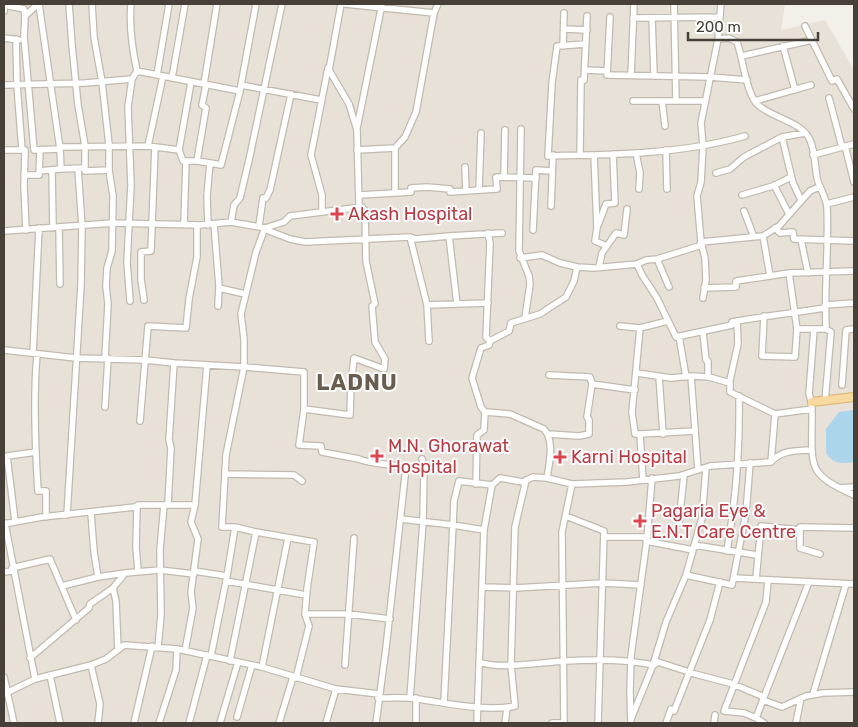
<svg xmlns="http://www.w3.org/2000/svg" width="858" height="727" font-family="Rubik,sans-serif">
  <rect width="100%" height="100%" fill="#f3f0e9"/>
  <!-- residential -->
  <path fill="#e7e1d8" d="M4 4H785L781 30 825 20 854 70V723H4Z"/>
  <!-- water -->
  <path fill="#abd5eb" d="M854 410V462C842 464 833 464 826 453V429L839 412Z"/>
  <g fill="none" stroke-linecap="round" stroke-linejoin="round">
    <!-- minor casing -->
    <g stroke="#c1baaf" stroke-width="8">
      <path id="minor" d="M38 4 25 16 24 36 34 150 60 149
        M39 4 60 149 61 169 82 168
        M69 4 72 45 78 105 85 146V171L109 170
        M92 4 94 37 102 82 109 145V170L113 196 112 251 107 268 106 286 108 304 105 358
        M131 4C129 27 132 48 137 71
        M341 4 329 70 349 104 357 130 359 206 365 210 366 261 375 304 372 306 375 342 385 359 384 369 354 358 351 384 350 415 304 409 299 445 321 446 322 452 359 459C366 463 395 465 406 467L386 648 376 723
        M345 4 434 13
        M674 4 676 101
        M4 11V5L24 9 25 16
        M610 17 607 75 710 77 747 80
        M633 18 720 17
        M652 18 654 76
        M805 26 832 81 837 79 854 109
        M564 29 587 30
        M4 38 19 40
        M16 39 17 85 22 150
        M718 39 729 38 737 42C743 59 746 92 757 104 771 118 802 121 810 140 815 151 815 166 817 178 819 187 826 197 827 207 829 247 824 288 826 329L831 332 825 401
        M586 44 557 46 552 83 548 156C614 155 682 154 745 136
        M563 46 564 13
        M783 46 795 90
        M742 56 812 40
        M585 70 607 71
        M157 75 169 4
        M631 75 634 4
        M172 78 185 4
        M191 82 179 150 183 161H197
        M204 84 217 4
        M4 85 85 83 132 79 137 71 240 91 241 85 321 100
        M206 85 202 105 206 108 197 161 210 163
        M241 85 256 4
        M829 98 842 147
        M633 101H705
        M662 101 665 126
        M755 101 811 85
        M357 128 382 4
        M521 129 519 251 529 276 530 284 525 318
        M782 137 793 183 801 200
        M148 146 163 76
        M845 146 854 182
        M60 147 148 146 179 150
        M4 150H24
        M25 150 24 186 26 230
        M357 150 395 148 405 137 416 112 434 13 438 4
        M666 150 667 189
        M636 153 640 173 639 189
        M580 155 581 80H584L587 16
        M594 155 597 228 595 241 607 246
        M813 155 854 144
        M465 167 466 191
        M39 171 61 169
        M52 171 53 228
        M716 173 730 169 744 157 782 137 805 133
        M24 175H39L40 150
        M504 177 505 130
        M774 185 789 214
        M479 190 481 133
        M395 193V148
        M360 195 411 192V188L427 187 450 189V192L497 189 496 177 536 178
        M742 195 773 186 791 177
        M827 204 854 197
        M551 206 553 155
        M322 211V195L311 155 328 68
        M744 211 754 237
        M231 222 234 205 240 198 249 160 282 4
        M184 224 186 161
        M214 224 219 286 218 306
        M208 225 207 196 210 163 221 165 240 91
        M598 225 606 204 615 203 613 154
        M259 226 263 198H266L270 190 291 94
        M59 227 60 284
        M775 228 780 233 793 232 794 239 854 241
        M264 229 290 239 305 242 410 237 415 239 449 236 502 233
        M533 230 536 170 552 171
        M4 231 113 223 200 225 231 222 265 228 284 222 290 216 362 207
        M488 233 490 243 486 337 490 341
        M449 236 457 304
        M763 236 770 276 789 273 854 271
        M410 237 427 305 429 341
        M801 240 808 273
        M520 258 542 255 560 263 577 267 594 268 637 264 646 260 657 259 699 246 701 242 763 236 779 226 810 191 819 187
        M657 259 669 287
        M637 264 642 275 657 298 676 337 732 325V322C763 316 794 313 825 308
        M599 267 602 253 616 233 624 235 627 209
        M789 273 797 329H826
        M219 288 245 294
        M704 288 736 287V281L770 276
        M703 298 706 280 705 258 701 242 697 196 701 182 703 146 701 123 718 39 721 4
        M144 300 141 279V252L151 251 155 147
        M130 301 127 262 131 185 128 107 132 79
        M427 305 488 303
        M825 305 854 303
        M764 316 762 356 795 357 797 329
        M737 321 738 344 730 380V392L775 414 812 409
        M620 326 640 328 668 321
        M640 328 632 412 635 434H640L643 480
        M814 329 809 394C813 404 812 413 812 424 811 471 811 475 854 495
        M703 333 706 360 708 361V377
        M679 336 686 377
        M4 350 76 358 145 360 174 363 169 440 171 448 168 504
        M33 353 39 228
        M37 354C33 400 35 445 38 491H46V517
        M174 363 244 367V339L241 314 256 252 265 228
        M637 373 671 378 691 376 709 377 730 383
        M549 375 590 377 592 384 635 390
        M659 376 663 434
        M691 376 698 470
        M842 385 846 330 854 329
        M105 407 108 358
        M485 412 510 414 544 429C555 441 549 464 547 478
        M140 421 148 326 186 328 189 299 197 257V225
        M548 434 579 436 589 434V420L587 417 592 384
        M640 434 695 431
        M771 462 775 414
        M226 474 294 475 302 481
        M476 484 477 435 484 430 485 412 481 407 472 378 481 348 489 345 490 341 509 331 511 323 540 314 566 297 574 281 577 267
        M839 488 854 487
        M195 505 207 365
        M137 506 136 547 138 571
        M91 513 94 552 98 577
        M67 515 81 285 82 226 78 169
        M566 516 604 531 598 723
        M401 519 453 525 454 501 459 481 492 485 500 478 523 482 533 477 547 478 572 484 627 482 679 476 710 466 771 462C781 450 796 451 811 450
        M15 521 7 456 36 452
        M5 523 35 679
        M679 523 684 475
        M4 524 42 517 135 507 138 505H195L191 522 198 539 191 592 193 608 185 651
        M235 527 256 532 314 542 307 589 305 614 309 626 296 678
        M484 530 492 485
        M604 537H647
        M646 541 693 550
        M694 545 757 555
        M727 551C736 499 740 448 739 396
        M820 554 800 548V527L854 528
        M12 568 50 559 76 620
        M194 571 227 576
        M4 572 13 571
        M686 575 732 585 746 513 750 463
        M734 578 854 584
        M756 579 761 526 799 530
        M226 581 306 595
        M62 586 98 577 125 573
        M482 587 515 588 603 583 641 585
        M113 588 116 601 118 650
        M305 614H349L390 619
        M158 647 161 615 160 550 164 505
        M211 656 227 576 235 527H222L226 455 244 367 304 372V409
        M30 658 89 608 90 604 113 588 125 573 160 570 194 574
        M230 661 256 532
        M479 662C500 670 542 662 565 661 595 659 625 659 654 665L658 662 695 674 733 684 764 697 756 718 764 723
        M91 665 100 704 98 723
        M345 665 354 538
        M262 667 288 538
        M50 675 60 723
        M4 677 14 723
        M4 694 35 679 91 665 106 659 124 645 177 649 262 667 336 689 379 694
        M813 694 846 584
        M764 697 809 582
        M378 698C391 698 405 697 418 699 447 703 485 712 515 706L511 665 515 527 526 480
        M410 698 423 522 424 467 422 459
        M416 698V723
        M763 700 782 707 806 696 823 693 854 692
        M444 702 453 525 484 530 477 723
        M237 717 252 665
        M756 718 744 713 724 711 766 602 768 580
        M631 719 653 665 666 622 686 575 702 518 706 468
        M134 723 152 646
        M159 723 176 670 177 649
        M189 723 207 655
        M220 723 238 662
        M279 723 293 677
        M326 723 336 689
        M505 723 507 708
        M552 723H564
        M564 723 562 532 572 484
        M631 723 630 692 631 656 647 539 652 478
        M666 723 671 709 674 711 710 620 720 582
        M714 723 715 715
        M796 723 801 698"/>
    </g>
    <!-- major casing -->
    <g stroke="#dbb470" stroke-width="10">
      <path id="major" d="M812 402 854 397"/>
    </g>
    <!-- minor -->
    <use href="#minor" stroke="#fff" stroke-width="5.5"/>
    <!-- major -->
    <use href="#major" stroke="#f7d89f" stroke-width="8"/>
  </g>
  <!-- markers -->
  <g fill="#e0444e" stroke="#fff" stroke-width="2">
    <path d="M334.5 206.5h5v5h5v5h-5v5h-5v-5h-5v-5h5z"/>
    <path d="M374.5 448.5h5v5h5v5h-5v5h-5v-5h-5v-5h5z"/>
    <path d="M557.5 449.5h5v5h5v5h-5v5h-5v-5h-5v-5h5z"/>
    <path d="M637.5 513.5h5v5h5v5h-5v5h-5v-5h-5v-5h5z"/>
  </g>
  <g text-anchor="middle" stroke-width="4" stroke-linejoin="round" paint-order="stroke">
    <!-- health labels -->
    <g font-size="18" fill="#be3a42" stroke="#fff" text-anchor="start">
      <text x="348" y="220">Akash Hospital</text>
      <text x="388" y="452">M.N. Ghorawat<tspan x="388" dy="21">Hospital</tspan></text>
      <text x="571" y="463">Karni Hospital</text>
      <text x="651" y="517">Pagaria Eye &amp;<tspan x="651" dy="21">E.N.T Care Centre</tspan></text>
    </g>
    <!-- district labels -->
    <g font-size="22" font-weight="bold" letter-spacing="1" fill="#695d50" stroke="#fff">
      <text x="357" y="390">LADNU</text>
    </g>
  </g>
  <!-- border -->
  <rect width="858" height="727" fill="none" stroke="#474038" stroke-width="10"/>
  <!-- scale -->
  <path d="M688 32v8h130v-8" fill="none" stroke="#474038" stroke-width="2.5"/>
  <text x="696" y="32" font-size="15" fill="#474038" stroke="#ffffff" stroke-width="4" paint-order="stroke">200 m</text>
</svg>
